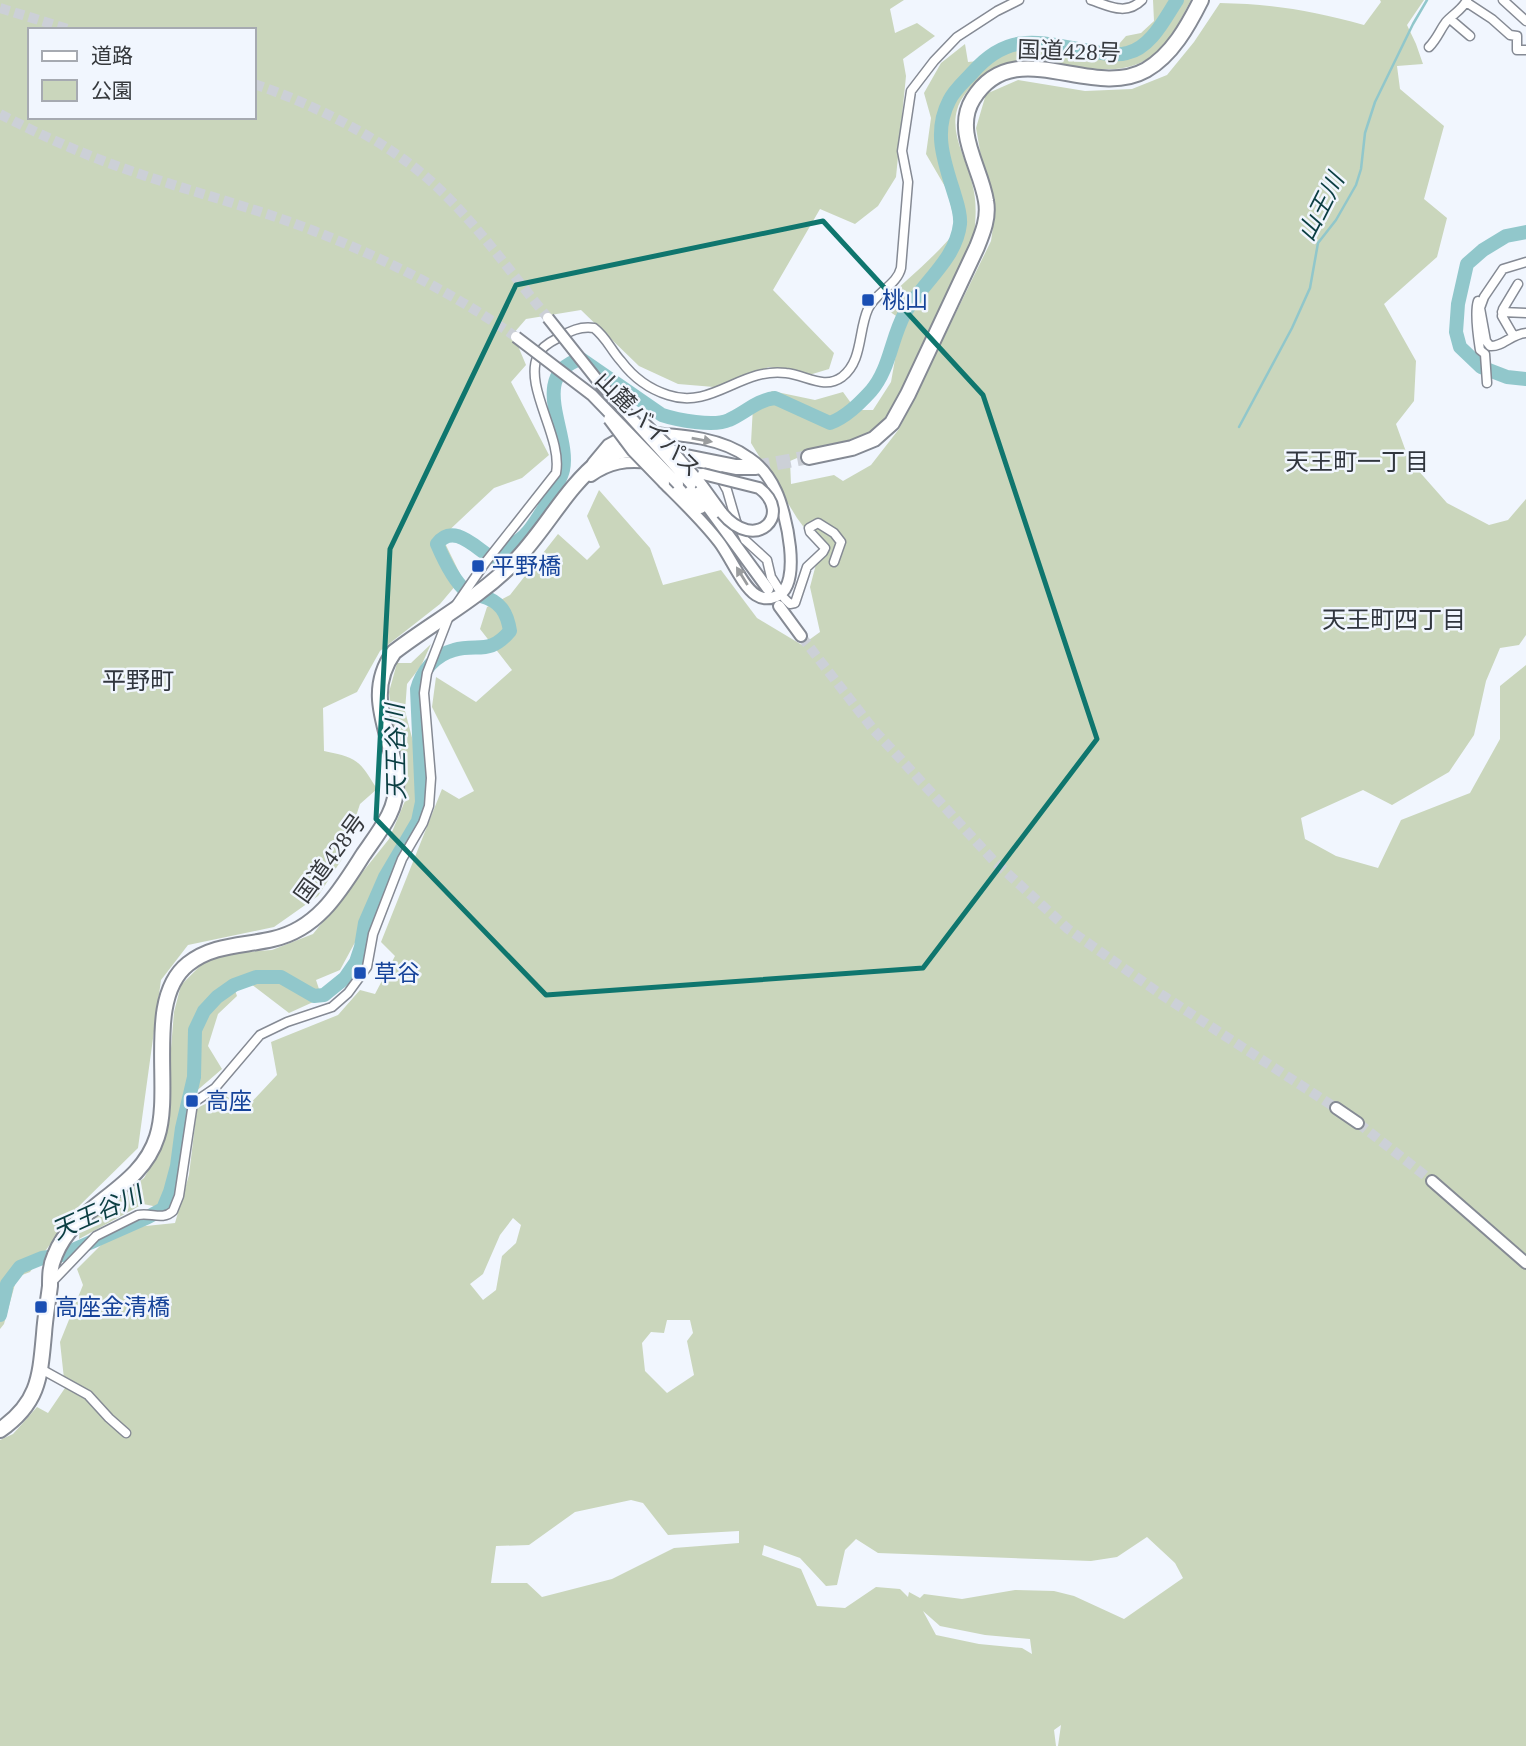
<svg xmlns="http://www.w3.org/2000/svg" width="1526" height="1746" font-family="'Times New Roman','Noto Sans JP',serif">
  <rect width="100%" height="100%" fill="#f1f6fe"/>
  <!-- green -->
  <path fill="#cad6bc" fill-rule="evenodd" d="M0 0H904L890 9 895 33 917 23 935 36 903 59 906 76 896 177 878 206 855 224 820 209 773 290 834 353 829 369 809 375 769 367 714 387 678 384 639 366 581 310 526 319 513 334 526 365 511 382 549 455 522 478 494 488 442 537 462 578 440 604 380 651 357 692 323 708 324 751C358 758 359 760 377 789L360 804 342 859 318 896 274 927 188 945 161 980 138 1148 75 1210 30 1272 17 1277 4 1324 0 1329ZM30 30H254V117H30Z
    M1153 0H1191C1179 22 1166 51 1142 62 1091 86 1034 40 982 77 972 84 960 98 957 110 950 135 967 160 972 183 977 201 976 217 974 236L900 401 881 425 862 438 830 444 790 461 791 484 834 475 843 481 871 465 899 429 991 241 995 213 982 162 976 128 986 94 1018 80 1085 91 1132 89 1167 75 1194 42 1220 3C1274 4 1312 11 1364 25L1381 2 1380 0H1424L1407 25 1416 44 1423 64 1397 66 1400 89 1444 126 1424 199 1447 218 1437 257 1384 304 1416 361 1414 401 1396 424 1409 460 1447 503 1489 525 1508 520 1526 499V635L1519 645 1500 648 1486 681 1474 735 1449 772 1392 805 1363 790 1301 818 1305 839 1336 856 1378 868 1401 820 1470 793 1500 739V686L1526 665V1746H1058L1061 1725 1054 1730 1056 1746H0V1440L13 1434 37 1407 48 1413 65 1388 60 1342 83 1285 77 1269 101 1245 136 1227 175 1223 189 1175 197 1108 224 1095 246 1108 277 1075 271 1042 338 1015 360 990 375 994 395 956 381 942 442 789 459 799 474 791 432 707 436 677 476 702 512 670 480 629 487 607 510 595 558 534 587 560 600 547 587 516 599 490 650 548 663 585 721 570 757 618 802 645 820 632 810 587 820 549 797 518 751 443 753 406 772 391 815 400 843 392 856 410H873L891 382 902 320 880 305C906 280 934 258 957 230L947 190 926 154 931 118 924 93 941 63 965 44 968 62 989 60 1016 37 1112 52 1126 36 1141 33 1154 21ZM513 1218 521 1225 516 1243 502 1256 496 1290 483 1300 470 1284 483 1274 500 1235ZM667 1320H690L693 1333 687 1341 694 1375 667 1393 645 1371 642 1343 651 1332 664 1333ZM631 1500 643 1503 668 1535 739 1531V1543L674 1548 612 1579 542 1597 527 1583H491L496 1546 529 1545 575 1512ZM1147 1537 1175 1563 1183 1578 1124 1619 1074 1596 1054 1591 1015 1590 962 1599 924 1594 920 1598 909 1592 908 1597 900 1589 876 1587 845 1608 817 1606 801 1569 762 1555 764 1545 800 1558 826 1586 837 1585 845 1550 856 1539 878 1553 1091 1561 1117 1557ZM923 1611 940 1626 985 1635 1030 1639 1032 1654 1022 1648 979 1644 936 1635Z
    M431 644 421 666 407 684 405 711 420 768 422 814 392 859 359 935 340 970 316 980 322 998 289 1013 251 984 232 982 237 996 218 1014 208 1046 222 1069 186 1100 172 1194 158 1207 143 1204 79 1239 80 1228 144 1178 163 1145 174 1012 181 985 204 962 231 953 272 950 313 934 389 839 405 801 402 770 392 727 389 692 397 663H411Z"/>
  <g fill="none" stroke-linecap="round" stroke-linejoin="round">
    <!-- stream -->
    <path stroke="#91c7cb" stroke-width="2.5" d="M1239 427 1292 328 1310 288 1318 243 1336 220 1356 185 1361 169 1365 133 1375 102 1413 24 1427 0"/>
    <!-- river -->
    <path stroke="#91c7cb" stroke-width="14" d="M1526 232 1506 236 1483 250 1467 264 1458 304 1456 332 1460 347 1481 367 1507 377 1526 379
      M0 1315 7 1284 20 1267 42 1258 62 1255 148 1217 163 1209 170 1192 177 1166 182 1128 194 1077 195 1030 204 1011 217 997 234 985 256 977H281L314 996 324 995 345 978 356 962 361 947 365 923 385 877 418 821 422 802 417 689C422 671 435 655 454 650 478 643 489 656 510 631 507 612 500 601 481 596 477 594 469 593 466 591 454 581 443 558 437 544 454 521 477 550 494 559 504 551 515 544 524 536 534 527 560 483 563 470 571 434 527 375 581 359L662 415C677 420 714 427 729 420 745 413 757 400 775 398L830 423C846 417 859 404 871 391 890 369 891 338 905 313 921 284 956 260 960 224 961 213 957 203 954 193 944 161 933 132 949 101 954 90 965 81 973 72 1010 30 1041 43 1090 51 1101 53 1116 56 1127 53 1151 48 1165 18 1177 0"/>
    <!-- secondary-tunnel -->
    <path stroke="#ccd0d7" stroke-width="10" stroke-dasharray="10 5" stroke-linecap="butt" d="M0 8 71 30
      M254 84C314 104 387 141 434 184 477 224 511 273 548 318
      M0 114C44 137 89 157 137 173 195 193 256 208 314 231 386 259 453 293 516 337
      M801 636 873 729 994 861 1068 929 1159 993 1336 1108
      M1358 1123 1432 1181"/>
    <!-- highway-tunnel -->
    <path stroke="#ccd0d7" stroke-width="14" stroke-dasharray="14 7" stroke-linecap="butt" d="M756 467 809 457"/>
    <!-- street casing -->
    <g stroke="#858a94" stroke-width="11">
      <path id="street" d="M1091 0C1109 6 1126 16 1142 0
        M1503 0 1526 21
        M1466 2 1492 19 1510 35 1517 36V50H1526
        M1450 19 1470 36
        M1429 47C1437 39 1440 30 1446 22 1453 14 1462 10 1467 0
        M1526 262 1503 269 1484 297 1480 308 1486 341 1490 346C1503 347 1511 334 1526 333
        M1478 301C1474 313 1478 337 1480 350L1485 354 1487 383
        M1502 312 1526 313
        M1513 335 1502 316 1503 309 1518 284
        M712 463 727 490 736 521 745 540 767 560 771 577 778 588
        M785 599 790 604 795 603 807 567 823 552 825 548 810 532 809 528 818 523 834 533 841 542 834 562
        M456 605 485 563 556 473C563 437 523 387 538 355 541 347 550 342 558 338 570 331 580 326 594 328 606 337 611 350 621 361 633 377 649 389 668 395 712 410 741 367 786 373 806 375 824 390 842 377 863 361 858 331 868 309 876 292 897 285 901 268L908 182 902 151 911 91 934 61 957 37 997 11 1019 0
        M50 1284 96 1236 138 1215C151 1212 162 1221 173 1211L179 1196 193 1103 215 1088 260 1035 287 1022 332 1007 348 993 367 967 373 934 402 859 423 823 429 806 431 778 424 693 427 673 449 616
        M41 1369 88 1395 109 1418 126 1433"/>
    </g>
    <!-- secondary casing -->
    <g stroke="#858a94" stroke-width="14">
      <path id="secondary" d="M651 433C684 435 722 438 749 458 761 466 770 478 776 491 786 512 803 585 777 596 770 599 762 599 756 595 742 586 730 556 719 542 703 521 683 502 664 483
        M593 463 608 445 628 434
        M591 476C609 463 627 460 649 463
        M678 484 701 508
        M691 484 768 589
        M701 484 722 513
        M779 606 801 636
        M1336 1108 1358 1123
        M1432 1181 1526 1263"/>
    </g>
    <!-- highway casing -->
    <g stroke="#858a94" stroke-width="18">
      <path id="highway" d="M666 453 736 467H756
        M809 457 852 448 874 439 892 423 908 394 977 247C983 232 989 217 986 201 981 168 953 131 973 99 1014 32 1091 101 1146 70 1172 55 1188 26 1201 0
        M0 1430C39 1403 40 1377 44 1334 45 1318 48 1302 50 1286 50 1275 50 1266 55 1255 75 1204 140 1191 157 1137 173 1089 144 999 188 964 213 944 244 946 273 939 318 929 340 891 363 855 372 842 382 829 389 815 417 759 353 709 394 652 433 622 479 598 514 562 545 531 566 487 601 460 613 451 628 449 642 450"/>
    </g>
    <!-- street -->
    <use href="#street" stroke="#fff" stroke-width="8"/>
    <!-- secondary -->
    <use href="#secondary" stroke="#fff" stroke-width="10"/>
    <!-- highway -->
    <use href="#highway" stroke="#fff" stroke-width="14"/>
    <!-- secondary-bridge casing -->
    <g stroke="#858a94" stroke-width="14" stroke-linecap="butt">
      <path id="secondary-bridge" d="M548 318 598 381 691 484
        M516 337 592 395 678 484
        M609 419 633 451 664 483
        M644 423 669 447 701 484
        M703 474 759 488C794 514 756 554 722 513"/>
    </g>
    <!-- secondary-bridge -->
    <use href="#secondary-bridge" stroke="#fff" stroke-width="10"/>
  </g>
  <!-- one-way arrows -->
  <defs><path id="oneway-solid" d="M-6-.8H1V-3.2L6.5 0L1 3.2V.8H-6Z" transform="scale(1.75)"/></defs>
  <g fill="#9a9c9e">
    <use href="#oneway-solid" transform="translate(702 440) rotate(10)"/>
    <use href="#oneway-solid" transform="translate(742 576) rotate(-122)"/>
  </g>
  <!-- marked area -->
  <path fill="none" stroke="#0f766e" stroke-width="5" stroke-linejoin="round" d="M823 221 983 395 1097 739 923 968 546 995 376 819 390 549 516 285Z"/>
  <!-- markers -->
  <g fill="#1a4fb4" stroke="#f1f6fe" stroke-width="2.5">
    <rect x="861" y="293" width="14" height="14" rx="3.5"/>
    <rect x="471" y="559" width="14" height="14" rx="3.5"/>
    <rect x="353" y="966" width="14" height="14" rx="3.5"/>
    <rect x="185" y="1094" width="14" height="14" rx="3.5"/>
    <rect x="34" y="1300" width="14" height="14" rx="3.5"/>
  </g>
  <g text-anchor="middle" stroke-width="5" stroke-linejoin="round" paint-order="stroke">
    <!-- street labels -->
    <g font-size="23" fill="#36393d" stroke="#f1f6fe">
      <text transform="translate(1069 51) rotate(2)" y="8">国道428号</text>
      <text transform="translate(648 424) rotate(45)" y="8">山麓バイパス</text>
      <text transform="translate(330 858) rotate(-54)" y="8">国道428号</text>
    </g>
    <!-- transit labels -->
    <g font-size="23" fill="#164399" stroke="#f1f6fe" text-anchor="start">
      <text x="882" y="308">桃山</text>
      <text x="492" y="574">平野橋</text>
      <text x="374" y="981">草谷</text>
      <text x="206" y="1109">高座</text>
      <text x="55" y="1315">高座金清橋</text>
    </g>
    <!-- water labels -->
    <g font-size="24" font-style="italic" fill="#0b3e42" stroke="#f1f6fe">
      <text transform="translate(1321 207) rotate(-63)" y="8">山王川</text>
      <text transform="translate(396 752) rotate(-91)" y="8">天王谷川</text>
      <text transform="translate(97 1213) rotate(-24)" y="8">天王谷川</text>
    </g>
    <!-- neighbourhood labels -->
    <g font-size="24" fill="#31363e" stroke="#f1f6fe">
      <text x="1357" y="470">天王町一丁目</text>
      <text x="1394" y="628">天王町四丁目</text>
      <text x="138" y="689">平野町</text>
    </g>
  </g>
  <!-- legend -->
  <rect x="28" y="28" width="228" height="91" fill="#f1f6fe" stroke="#a6aab1" stroke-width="2"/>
  <rect x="42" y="51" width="35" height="10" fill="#ffffff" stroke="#a6aab1" stroke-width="2"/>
  <text x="91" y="63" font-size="21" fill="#36393d">道路</text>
  <rect x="42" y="80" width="35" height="21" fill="#cad6bc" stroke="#a6aab1" stroke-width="2"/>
  <text x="91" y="98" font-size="21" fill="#36393d">公園</text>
</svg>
